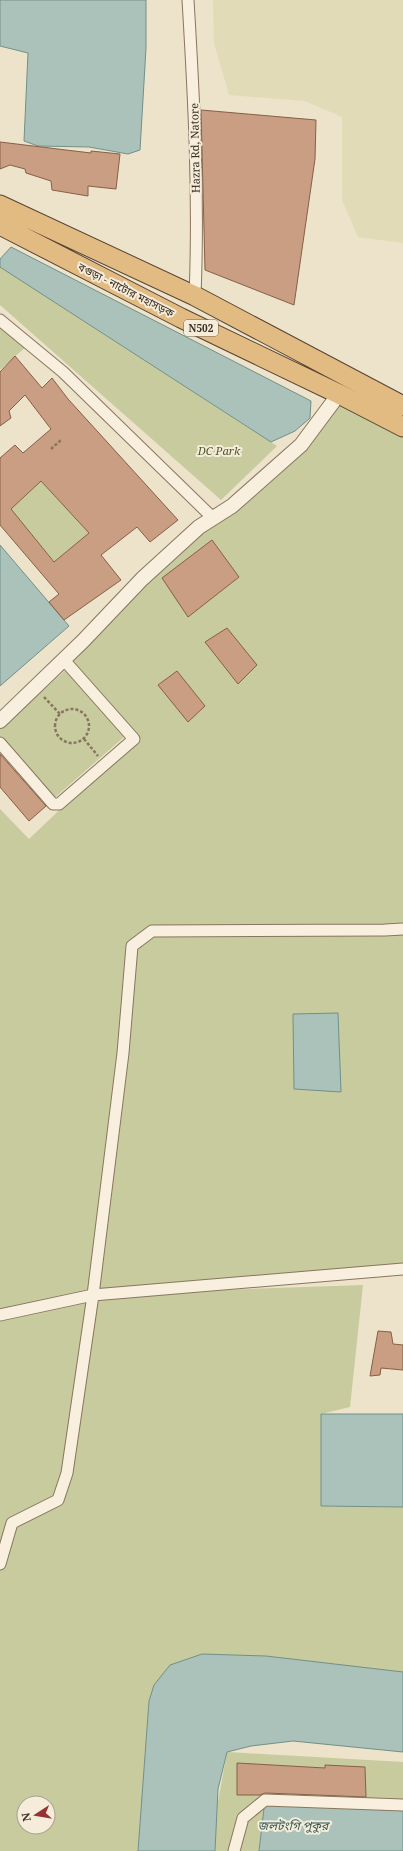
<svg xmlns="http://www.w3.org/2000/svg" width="403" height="1851" font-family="'Noto Serif','Noto Sans Bengali',serif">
  <rect width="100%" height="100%" fill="#ede2ca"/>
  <!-- farmland -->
  <path fill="#e2dbb8" d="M213 0H403V243L358 237 342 200V117L305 101 229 95 214 43Z"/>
  <!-- green -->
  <path fill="#c7cb9e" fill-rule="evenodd" d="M0 267 277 446 221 500 0 305Z
    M0 320 29 344 0 370Z
    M339 394 403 427V1269L105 1294 363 1285 350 1407 321 1414V1506L403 1507V1683L149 1701 138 1851H0V809L29 839 134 739 64 660 142 579 301 445ZM24 1803H48V1827H24Z
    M41 481 89 533 54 562 11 509Z
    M68 668 124 737 52 800 0 737V729Z
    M227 1752 403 1762V1811L264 1809 259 1851H215L217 1807Z"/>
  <!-- water -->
  <path fill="#abc2ba" stroke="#719088" d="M0 0H146V48L140 150 128 154 89 147 38 146 24 141 28 53 0 46Z
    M11 247 311 401 310 418 295 431 271 442 0 267V259Z
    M0 545 69 626 0 686Z
    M338 1013 341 1092 294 1089 293 1014Z
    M321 1414H403V1507L321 1506Z
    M202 1654 266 1656 403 1672V1752L293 1741 251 1746 227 1752 218 1789 215 1851H138L149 1701 154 1685 170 1665Z
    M265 1800 403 1806V1851H259Z"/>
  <!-- building -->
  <path fill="#c99e82" stroke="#875f46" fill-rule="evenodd" d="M201 110 316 120 315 159 294 305 205 270Z
    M0 142 91 153V151L120 154 116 189 88 186V196L52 190 51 181 26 173 25 169 10 165 0 169Z
    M15 356 42 388 52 378 68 399 178 520 150 542 137 527 101 555 121 580 64 620 49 602 59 594 0 525V458L15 445 23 453 51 429 25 395 9 411 11 418 0 426V372ZM41 481 89 533 54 562 11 509Z
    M212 540 239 577 188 617 162 578Z
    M227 628 257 665 238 684 205 642Z
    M177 671 205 706 188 722 158 685Z
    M0 754 46 806 29 821 0 787Z
    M378 1331 391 1332 393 1344 403 1345V1370L381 1368 380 1375 370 1376Z
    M237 1763 325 1768V1765L365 1767 366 1797 265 1793 260 1795H237Z"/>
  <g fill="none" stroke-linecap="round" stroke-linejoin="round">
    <!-- minor casing -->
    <g stroke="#89755f" stroke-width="13">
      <path id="minor" d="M188 0C194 99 199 197 195 296
        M0 320 63 372 213 518
        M0 743 53 804H59L134 739 64 660
        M0 1315 93 1295 403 1269
        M0 1564 12 1523 58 1500 67 1473 93 1295 123 1053 132 946 152 931 385 930 403 929
        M234 1851 243 1818 265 1800 403 1805"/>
    </g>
    <!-- tertiary casing -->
    <g stroke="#89755f" stroke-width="16">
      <path id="tertiary" d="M0 721 83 641 142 579 199 527 232 506 301 445 339 394"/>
    </g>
    <!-- trunk casing -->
    <g stroke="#574333" stroke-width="21">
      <path id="trunk" d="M0 205 195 296 403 406
        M0 225 181 318 339 394 403 427"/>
    </g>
    <!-- path -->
    <path stroke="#89755f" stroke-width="2.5" stroke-dasharray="3 2" stroke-linecap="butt" d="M51 449 61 440
      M44 697 60 714
      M55 726a17 17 0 1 1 34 0a17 17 0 1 1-34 0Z
      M84 739 98 756"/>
    <!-- minor -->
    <use href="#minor" stroke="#f8efde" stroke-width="11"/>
    <!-- tertiary -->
    <use href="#tertiary" stroke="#f8efde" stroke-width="14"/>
    <!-- trunk -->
    <use href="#trunk" stroke="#e2bb83" stroke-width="19"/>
  </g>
  <g text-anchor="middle" stroke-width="4" stroke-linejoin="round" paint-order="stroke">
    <!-- shield labels -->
    <rect fill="#f5ecda" stroke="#726659" stroke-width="1" x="184" y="320" width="34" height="16" rx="3"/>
    <g font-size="10" font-weight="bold" fill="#3a2d22">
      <text x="201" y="332">N502</text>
    </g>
    <!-- street labels -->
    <g font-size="11" fill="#3a2d22" stroke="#f5ecda">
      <text transform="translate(195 148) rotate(-91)" y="4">Hazra Rd, Natore</text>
      <text transform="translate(126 290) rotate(27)" y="4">বগুড়া - নাটোর মহাসড়ক</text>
    </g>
    <!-- park labels -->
    <g font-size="11" font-style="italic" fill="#4b562a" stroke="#f5ecda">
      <text x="219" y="455">DC Park</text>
    </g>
    <!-- water labels -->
    <g font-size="12" font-style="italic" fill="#325956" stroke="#f5ecda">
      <text x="293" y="1830">জলটংগি পুকুর</text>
    </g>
  </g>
  <!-- north arrow -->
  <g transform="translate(36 1815) rotate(258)"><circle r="19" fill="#f5ecda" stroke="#aaa090"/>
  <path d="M0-3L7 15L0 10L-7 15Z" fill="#953235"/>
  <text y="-6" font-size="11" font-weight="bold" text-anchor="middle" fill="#3a2d22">N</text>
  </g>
</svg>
